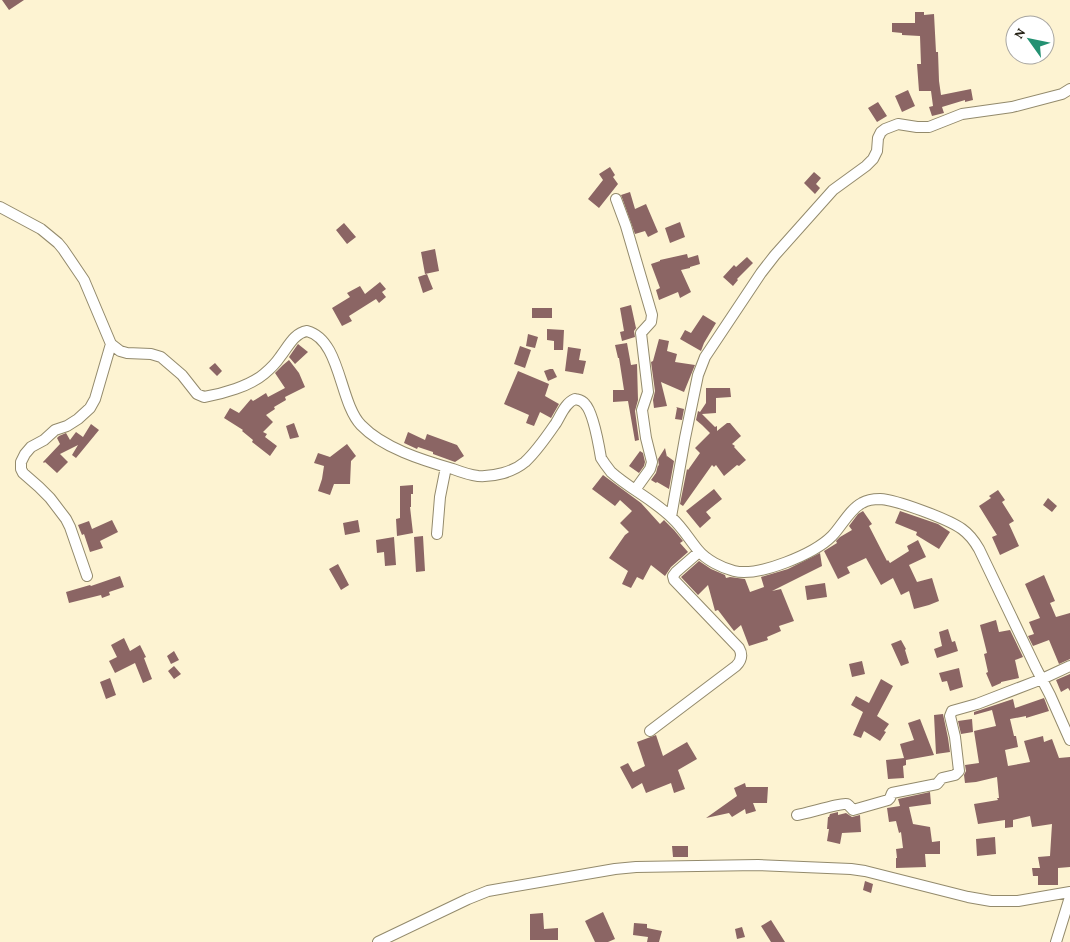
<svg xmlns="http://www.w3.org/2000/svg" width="1070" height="942" font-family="'Crimson Pro',serif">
  <rect width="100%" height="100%" fill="#fdf3d2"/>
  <!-- building -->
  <path fill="#8b6564" d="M2 0H24L9 10Z
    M915 12H924V15L934 14 936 52H938L939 81 941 95 971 89 973 100 965 102V100L942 107 944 113 932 116 929 107 933 106 931 91H919L917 64H921L920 36 902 35V33L892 32V23H915Z
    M908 90 915 106 902 112 895 96Z
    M878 102 887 116 877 122 868 108Z
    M610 167 615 175 613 177 618 184 599 208 588 199 603 180 599 174Z
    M814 172 821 178 816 184 820 188 815 194 804 183Z
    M630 192 635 209 646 204 658 232 648 237 645 231 635 234 621 195Z
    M680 222 685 237 670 243 665 228Z
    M344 223 356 237 347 244 336 230Z
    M435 249 439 271 425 274 421 252Z
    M687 254 688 258 698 255 700 264 690 267V268L681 270 691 292 680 298 678 292 659 300 656 290 660 288 651 264 660 261V260Z
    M747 257 753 263 737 279 738 280 733 286 723 277 734 265 736 267Z
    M427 274 433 289 423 293 418 277Z
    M380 282 386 289 382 292 386 297 379 303 376 299 349 316 352 321 342 326 332 308 350 297 347 293 360 286 365 294Z
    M631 305 636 328 637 327 634 331 635 337 622 341 620 332 624 331 620 308Z
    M532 308H552V318H532Z
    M703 315 716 323 704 343 701 351 680 339 685 330 691 333Z
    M547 329 564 330 563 350H554V341L547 340Z
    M528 334 538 337 535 348 526 346Z
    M659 339 669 341 667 351 677 354 675 362 695 365 684 392 661 382 667 406 654 408 653 400 655 391 651 362 653 361Z
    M627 343 631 365 637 364 638 400 635 411 639 440 635 441 628 401 613 402V390H624L619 358H618L615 345Z
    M298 344 308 352 295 364 289 357Z
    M520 346 531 350 525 368 514 364Z
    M568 347 581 349 579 360 586 361 583 374 565 371Z
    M289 360 299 373 305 387 285 397 286 400 274 407 275 409 266 415 273 422 263 432 267 434 265 437 277 446 270 456 252 442 253 440 242 431 243 430 224 418 230 408 239 413 251 399 253 401 266 393 268 397 285 388 275 373 283 365Z
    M215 363 222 371 217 376 209 368Z
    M550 369H553L557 377 548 381 544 371Z
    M518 371 549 384 545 396 559 404 551 418 540 412 534 426 526 423 529 415 504 404Z
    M706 388H730L731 397 716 398V413L702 414 715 427 717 426V431L727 423H730L741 436 732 444 735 446 734 447 746 460 739 466 737 465 724 476 716 465 714 467 712 465 683 506 680 504 687 469 688 470 700 453 695 448 710 433 702 425 696 420 698 411 700 412 706 403Z
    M676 407 684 409 682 420 675 419 677 408Z
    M294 423 299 437 290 439 286 426Z
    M91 424 99 430 76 458 72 455 78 445 60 454 68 462 57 473 45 462 44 463 43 462 60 444 57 438 59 436 66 433 70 440 76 432 83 437Z
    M408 432 425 440 427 434 457 445 464 456 455 462 433 454V452L418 447 417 449 404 443Z
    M347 444 356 456 351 461 350 484H334L330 495 318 491 322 479 324 466 314 463 318 453 330 457Z
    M665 448 667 457V456L674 461 669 489 657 482 656 483 651 480 656 473 658 465 659 466 658 459Z
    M640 451 643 453 645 462 644 466 639 473 629 466Z
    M603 475 641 503 660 524 664 520 674 530 683 541 680 543 688 552 671 567 665 576 651 565 643 580 637 577 631 588 622 584 628 571 609 558 625 535 629 532 620 523 632 511 620 500 615 506 592 489Z
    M413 485V494H411V507H410L413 533 397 536 396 519 400 518V486Z
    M714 489 722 499 706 512 711 518 700 528 686 511Z
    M998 490 1005 500 1002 502 1014 521 1009 524 1019 546 1000 555 992 537 997 535 979 506 991 498 989 496Z
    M1048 498 1057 506 1052 512 1043 505Z
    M863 511 872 524 869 526 887 561 888 560 890 563 909 551 907 546 918 540 926 557 909 565 917 582 932 578 939 601 929 605 914 609 909 591 901 595 893 578 881 585 866 558 847 567 850 573 838 579 824 551 837 543 836 541 840 537 852 530 849 526 858 514Z
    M900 511 938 524 950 532 939 549 916 535 917 532 895 523Z
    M112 520 118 532 100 541 103 548 90 552 84 534 82 535 78 525 89 521 92 529Z
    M358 520 360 532 345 535 343 523Z
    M423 536 425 571 416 572 414 537Z
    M394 537 396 565 385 566 384 552 377 553 376 540Z
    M820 553 822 566 772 591 781 589 794 621 779 626 781 631 767 637 768 640 749 646 741 625 734 631 718 610 715 611 708 585 698 595 681 577 699 561 711 569 725 575 726 578 730 577 745 579 750 592 764 587 761 577 788 569Z
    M338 564 349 585 341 590 329 569Z
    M1044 575 1055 601 1050 603 1056 617 1070 613V659L1059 664 1049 640 1033 646 1028 636 1034 634 1029 622 1040 618 1025 584Z
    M120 576 124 587 109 592 110 595 102 598 101 595 69 603 66 592 90 585 91 586Z
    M825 583 827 597 807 600 805 586Z
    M996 620 999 632 1010 630 1023 657 1015 660 1019 678 1001 682V683L992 687 986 673 988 672 984 654 987 653 980 625Z
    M948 629 952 642 955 641 958 651 937 658 934 649 942 646 939 632Z
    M124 638 130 651 140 645 146 657 144 658 152 679 143 683 135 663 115 673 109 661 117 657 111 645Z
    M901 640 906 649 905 650 909 663 901 666 891 644Z
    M174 651 179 660 171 664 167 656Z
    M862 661 865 674 852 677 849 664Z
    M174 666 181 674 174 679 168 671Z
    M959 668 963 687 950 691 947 681 942 682 939 673Z
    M1070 674V691L1068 688 1061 692 1056 680Z
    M110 678 116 695 106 699 100 682Z
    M881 679 893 686 877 716 889 724 884 731 886 732 880 741 864 731 861 738 853 735 863 712 851 705 856 696 869 703Z
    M1044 698 1049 711 1026 718V716L1010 719 1014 736H1016L1018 747 1005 750 1008 766 1030 762 1024 741 1043 736 1044 742 1052 739 1059 758 1070 757V867L1058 868V885H1038V876H1033L1032 868H1040L1038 857 1050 856 1052 824 1032 827 1030 816 1013 820V827L1005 828V820L978 824 974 804 998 800 997 798H999L997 777 976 782 965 783 964 775 966 771 965 765 979 763 974 731 996 726 992 710 974 715V712L1013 699 1015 708Z
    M943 714 948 738 950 752 936 754 934 715Z
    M920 719 934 755 906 760V765L903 766 904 778 888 779 886 760 904 758 900 744 914 740 908 723Z
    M972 719 973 732 961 734 958 721Z
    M656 735 663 756 687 742 697 759 678 770 685 789 674 793 671 783 646 793 642 783 632 789 620 767 628 763 633 772 645 766 637 742Z
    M745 783 746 787H768L767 803H753L756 811 746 814 745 809 732 817 729 813 706 818 737 796 734 788Z
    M930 792 931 804 909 807 913 824 930 827 932 842 940 841V854H925L926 867 896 868V858H897L896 849 903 848 901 832 899 833 896 821 889 822 887 808 900 806 898 799Z
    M838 812V815L846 813 852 817 860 815 861 832 842 833 840 844 827 841 829 829H827L828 817H829L830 814Z
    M995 837 996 854 977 856 976 839Z
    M672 846H688V857H673Z
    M865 881 873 884 871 893 863 890Z
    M603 912 615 939 608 942H595L585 921Z
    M543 913 544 929 558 928V940H530V914Z
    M771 920 785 942H771L761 926Z
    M634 923 647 924V928L662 931 659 942H647L648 937 633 935Z
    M742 927 745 937 737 939 735 929Z"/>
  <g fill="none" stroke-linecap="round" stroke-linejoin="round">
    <!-- street casing -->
    <g stroke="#938a6c" stroke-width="12">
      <path id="street" d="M616 199 626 226 652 315 651 322 641 333 648 392 642 410 646 438 652 462 650 469 635 490
        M0 207 41 229 58 243 63 249 84 280 111 344 120 351 127 353 151 354 161 357 182 375 197 394 204 397C222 394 250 386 264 374 270 369 276 363 280 357 288 347 294 333 307 331 341 340 339 402 361 425 383 448 422 460 453 469 461 472 470 475 478 476 494 477 513 472 525 462 537 451 547 436 556 423 561 415 565 403 575 399 579 400 582 400 585 404 593 412 599 446 601 458L605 464 611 472C630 489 654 500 672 518 682 527 689 539 698 550 706 560 722 568 734 571 759 577 814 554 832 536 841 527 850 509 862 503 867 500 874 499 880 499 897 500 948 519 962 529 969 534 975 542 979 549L1036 668 1050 695 1070 740
        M671 517 685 438 698 375 705 357 761 273 775 255 833 190 866 166 873 159 877 151 878 138 881 132 885 129 898 124 917 127H929L962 114 1012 107 1062 94 1070 89
        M437 534 440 497 446 467
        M87 576 70 527 66 519 50 498 39 487 23 473 21 469V462L25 454 31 447 44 440 55 430 67 426 78 419 90 408 95 399 111 344
        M650 731 736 666C741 661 743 655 739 648L674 580 673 576 676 572 699 552
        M797 815C805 814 844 802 847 804 850 806 851 808 853 810L888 800 890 798 892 793 937 784 942 778 955 775 959 771 955 737 950 716 952 711 977 704 1042 679 1070 666
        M378 942 468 899 488 891 615 869 636 867 758 865 851 869 865 871 968 897 991 901H1018L1070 892
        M1056 942 1070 897"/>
    </g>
    <!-- street -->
    <use href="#street" stroke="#fff" stroke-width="10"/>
  </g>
  <!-- north arrow -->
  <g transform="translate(1030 40) rotate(303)"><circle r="24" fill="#ffffff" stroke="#a7a5a1"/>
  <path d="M0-4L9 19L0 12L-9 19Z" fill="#239172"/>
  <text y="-8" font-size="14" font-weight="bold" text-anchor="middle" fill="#231f13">N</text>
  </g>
</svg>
